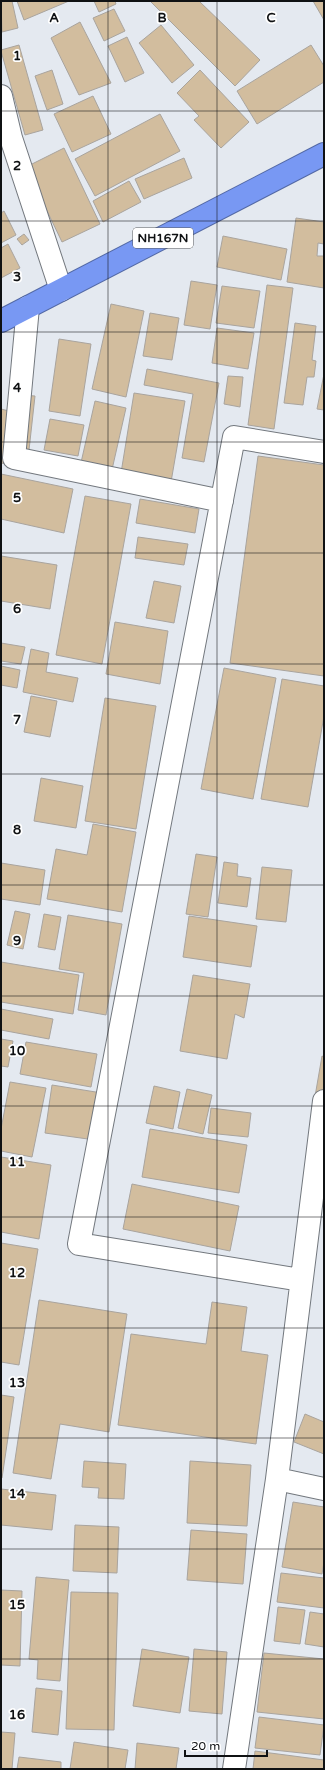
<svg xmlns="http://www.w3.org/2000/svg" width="325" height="1770" font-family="'Varela Round',sans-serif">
  <rect width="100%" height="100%" fill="#e4e9f0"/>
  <!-- building -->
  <path fill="#d2bd9e" stroke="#a9a49e" d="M1 1H12L18 28 2 32Z
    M17 1H69L24 20Z
    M94 1H115L116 4 99 12Z
    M150 1H199L260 60 235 86Z
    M313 1H324V20Z
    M114 9 125 31 104 41 93 18Z
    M80 22 111 83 79 95 51 38Z
    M161 25 194 65 172 83 139 43Z
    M127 37 144 73 125 82 108 46Z
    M19 45 43 130 25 135 1 51V50Z
    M311 45 324 66V82L257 124 237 91Z
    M52 70 63 104 47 110 35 76Z
    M200 70 249 122 221 148 194 120 199 116 177 93Z
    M93 96 111 134 72 152 54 114Z
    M160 114 180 151 95 196 75 159Z
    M64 148 100 224 62 242 26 167Z
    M184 158 192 178 144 199 135 179Z
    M129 181 141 202 103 222 93 201Z
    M4 211 16 235 1 243V213Z
    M296 218 324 222V244L318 243 317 256H324V288L287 282Z
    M24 234 29 240 22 245 17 239Z
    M223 236 287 249 281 280 217 267Z
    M8 244 20 268 1 278V248Z
    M191 281 217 285 210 329 184 325Z
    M267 285 293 288 274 429 248 425Z
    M222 286 260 291 254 328 216 323Z
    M111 304 144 311 126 397 92 389Z
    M150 313 179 318 172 360 143 356Z
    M295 323 316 326 312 360 316 361 314 377H307L303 405 284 403Z
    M217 328 254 333 248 369 212 363Z
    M59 339 91 344 80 416 49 411Z
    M147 369 219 383 204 462 182 458 193 394 144 385Z
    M324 374V410L317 409Z
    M228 376 243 377 240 407 224 404Z
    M134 393 185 401 171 482 121 473Z
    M22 395 35 396 27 468 1 463V409L17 413Z
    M95 401 126 408 111 474 80 467Z
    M50 419 84 425 78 456 44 450Z
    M258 456 324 465V676L230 663Z
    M1 474 73 489 64 533 1 519Z
    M85 496 131 504 102 664 56 655Z
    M140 499 199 509 195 533 136 523Z
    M138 537 188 544 184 565 135 558Z
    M1 556 57 565 50 609 1 601Z
    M154 581 181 586 174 623 146 618Z
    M115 622 168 631 160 684 106 674Z
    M1 643 25 647 21 664 1 661Z
    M31 649 49 653 46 672 78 678 73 702 23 692Z
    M1 666 20 670 17 688 1 685Z
    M224 668 276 678 253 799 201 789Z
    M282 679 324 686V716L308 807 261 799Z
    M31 696 57 701 50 737 24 732Z
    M105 698 156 706 136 829 85 821Z
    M41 778 83 786 76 828 34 821Z
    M93 824 136 832 122 912 47 899 56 849 87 855Z
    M196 854 217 857 208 917 186 914Z
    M224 862 238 864 237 876 251 878 247 907 218 903Z
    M1 863 45 870 40 905 1 899Z
    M262 867 292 870 286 922 256 919Z
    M15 911 30 914 23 949 7 945Z
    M44 914 61 917 55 950 38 947Z
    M68 915 122 924 106 1015 78 1010 84 973 59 969Z
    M189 916 257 926 251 967 183 957Z
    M1 962 79 975 73 1014 1 1002Z
    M193 975 250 984 244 1018 235 1014 227 1059 180 1051Z
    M1 1009 53 1019 49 1039 1 1030Z
    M1 1039 13 1041 8 1067 1 1066Z
    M26 1042 97 1054 91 1087 20 1074Z
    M322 1056 324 1057V1110L313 1108Z
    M10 1082 46 1088 32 1157 1 1151V1129Z
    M52 1085 102 1093 95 1140 45 1133Z
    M154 1086 180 1092 173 1129 146 1123Z
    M187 1089 212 1095 203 1134 178 1128Z
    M211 1108 251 1113 248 1137 208 1133Z
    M150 1129 247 1145 239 1193 142 1177Z
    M1 1157 51 1165 39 1239 1 1232Z
    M132 1184 239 1206 230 1251 123 1229Z
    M1 1243 38 1249 19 1365 1 1362Z
    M39 1300 127 1314 109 1432 60 1424 51 1479 13 1473Z
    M212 1302 247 1307 241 1351 268 1355 256 1444 118 1425 131 1334 206 1344Z
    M1 1395 14 1397 2 1478H1Z
    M305 1414 324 1422V1454L294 1442Z
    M84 1461 126 1464 124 1499 98 1498 99 1488 82 1487Z
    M190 1461 251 1465 247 1526 187 1523Z
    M1 1489 56 1495 52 1530 1 1525Z
    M293 1502 324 1507V1562L322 1574 282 1567Z
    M75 1525 119 1527 117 1573 73 1571Z
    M191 1530 247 1534 243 1584 187 1580Z
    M281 1573 324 1578V1608L277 1602Z
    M36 1577 69 1580 60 1681 37 1679 38 1660 29 1659Z
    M1 1590 22 1591 20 1666 1 1665Z
    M71 1592 118 1593 114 1730 66 1729Z
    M278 1607 305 1610 300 1644 274 1641Z
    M310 1612 324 1614V1647L305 1644Z
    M142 1649 189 1657 180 1713 133 1706Z
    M194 1649 227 1652 222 1714 189 1711Z
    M264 1653 324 1659V1719L257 1712Z
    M36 1688 62 1691 58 1735 32 1732Z
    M259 1717 324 1725 320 1755 255 1748Z
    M1 1732 15 1733 12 1769H1Z
    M74 1742 128 1750 125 1769H70Z
    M137 1743 179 1748 176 1769H135Z
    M255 1751 324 1760V1769H253Z
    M19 1757 61 1762V1769H17Z"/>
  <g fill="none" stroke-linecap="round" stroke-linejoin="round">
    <!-- minor casing -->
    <g stroke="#73787e" stroke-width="24">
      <path id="minor" d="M1 96 11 138 61 290
        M28 307 14 458 222 501
        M324 1101 277 1479 324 1489
        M301 1280 79 1244 234 437 324 452
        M234 1769 277 1479"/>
    </g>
    <!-- highway casing -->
    <g stroke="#5369a5" stroke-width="24">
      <path id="highway" d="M1 321 324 154"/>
    </g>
    <!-- minor -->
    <use href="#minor" stroke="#fff" stroke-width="22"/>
    <!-- highway -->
    <use href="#highway" stroke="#7898f3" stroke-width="22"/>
  </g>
  <!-- grid -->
  <path fill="none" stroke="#0f1113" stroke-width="1" stroke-opacity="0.55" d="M108 1V1769M217 1V1769M1 111H324M1 221H324M1 332H324M1 442H324M1 553H324M1 664H324M1 774H324M1 885H324M1 996H324M1 1106H324M1 1217H324M1 1328H324M1 1438H324M1 1549H324M1 1659H324"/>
  <g text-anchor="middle" stroke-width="3.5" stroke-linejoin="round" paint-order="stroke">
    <!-- shield labels -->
    <rect fill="#fff" stroke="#57585a" stroke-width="1" x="133" y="228" width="60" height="20" rx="3"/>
    <g font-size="12" font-weight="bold" fill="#0f1113">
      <text x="163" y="242">NH167N</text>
    </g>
  </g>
  <g font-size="13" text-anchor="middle" font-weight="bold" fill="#0f1113" stroke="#fff" stroke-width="3.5" stroke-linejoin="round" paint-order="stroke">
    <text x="54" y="22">A</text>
    <text x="162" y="22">B</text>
    <text x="271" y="22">C</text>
    <text x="17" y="60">1</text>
    <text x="17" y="170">2</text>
    <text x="17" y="281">3</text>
    <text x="17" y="392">4</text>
    <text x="17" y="502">5</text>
    <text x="17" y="613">6</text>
    <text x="17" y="724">7</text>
    <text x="17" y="834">8</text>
    <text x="17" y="945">9</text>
    <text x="17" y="1055">10</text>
    <text x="17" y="1166">11</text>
    <text x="17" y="1277">12</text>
    <text x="17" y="1387">13</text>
    <text x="17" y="1498">14</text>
    <text x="17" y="1609">15</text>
    <text x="17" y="1719">16</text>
  </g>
  <!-- border -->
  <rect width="325" height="1770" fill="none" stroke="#0f1113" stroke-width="4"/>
  <!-- scale -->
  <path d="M185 1750v6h82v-6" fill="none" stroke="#0f1113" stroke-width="2"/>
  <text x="191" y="1750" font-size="12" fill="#0f1113" stroke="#ffffff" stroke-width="3" paint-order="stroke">20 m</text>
</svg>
